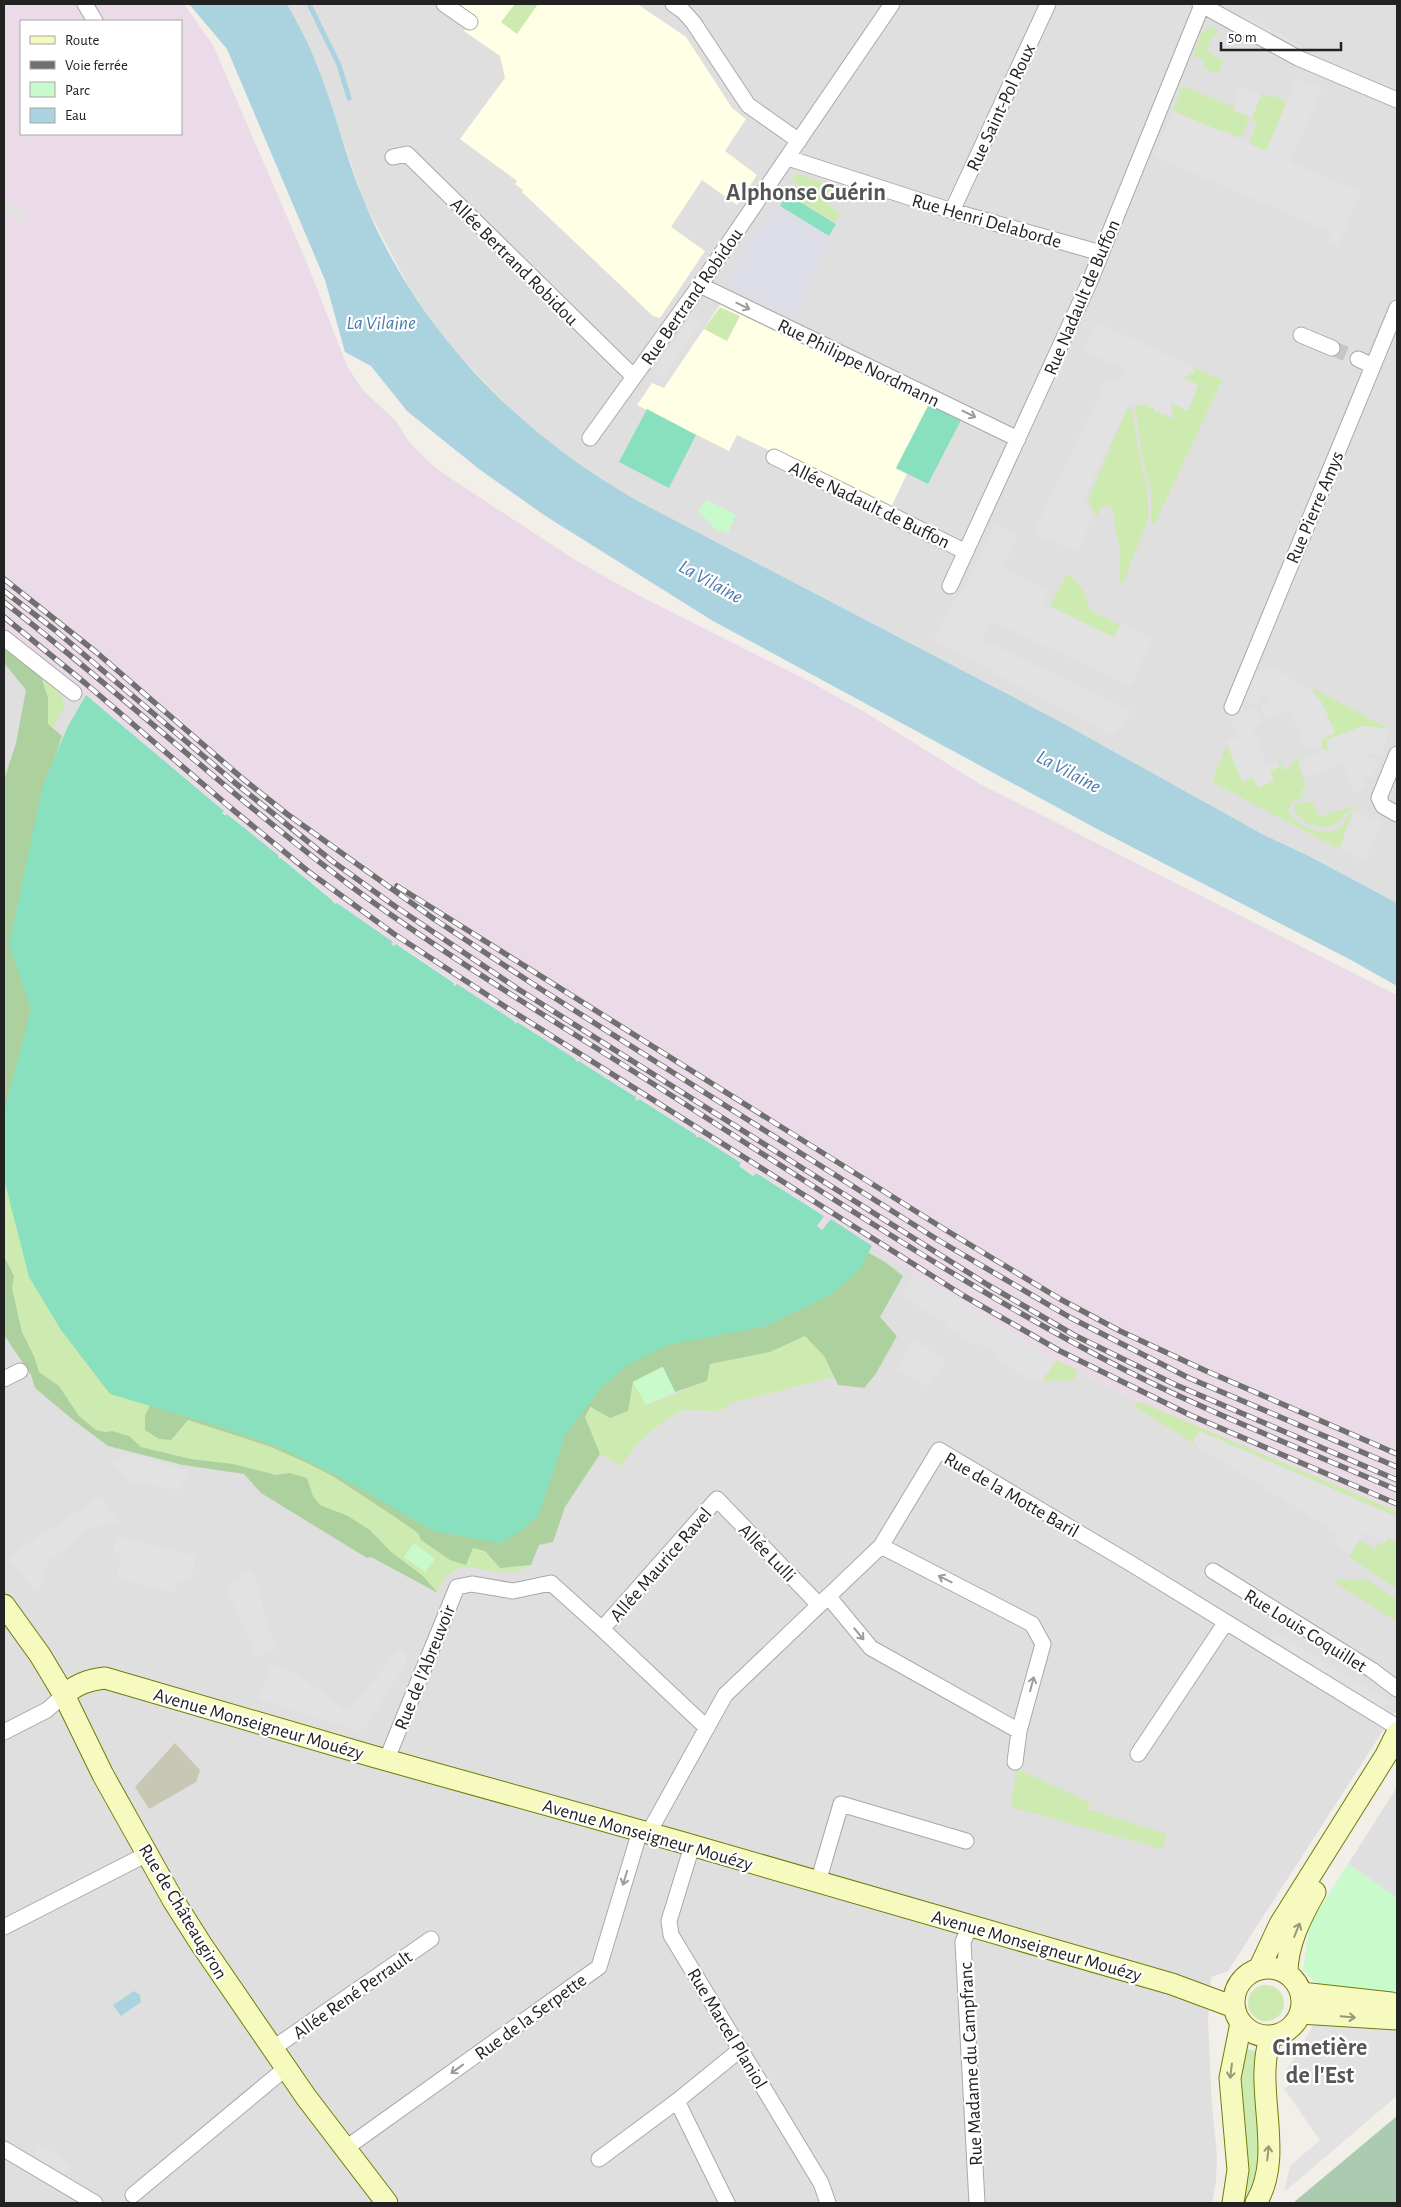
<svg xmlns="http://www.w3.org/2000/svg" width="1401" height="2207" font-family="'Alegreya Sans',sans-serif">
  <rect width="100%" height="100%" fill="#f2efe9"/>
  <!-- residential -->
  <path fill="#e0dfdf" d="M287 4H1397V903L1307 855 1264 835 1057 720 636 500 597 478 554 448 522 421 447 343 410 289 364 202 317 64Z
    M4 631 86 695 68 726 4 1112Z
    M4 1179 566 1433 860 1269 872 1246 1059 1363 1076 1369 1139 1401 1397 1511V1709L1228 1971 1211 1977 1208 2021 1212 2106 1217 2156 1216 2181 1212 2203H4Z
    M1397 1787V1898L1348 1864Z"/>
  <!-- industrial -->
  <path fill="#ebdbe8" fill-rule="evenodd" d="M4 4H184L213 45 307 263 347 366 362 389 396 421 410 443 431 464 450 478 577 561 636 594 803 678 863 711 980 784 1397 995V1511L1139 1401 1076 1369 1059 1363 868 1245 831 1219 823 1230 817 1226 823 1215 756 1173 754 1176 739 1166 741 1163 695 1136 696 1135 639 1099 638 1101 635 1099V1096L579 1061 577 1063 517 1022 515 1024 513 1021 458 985 456 987 453 985 454 982 397 944 395 947 331 901 332 899 282 858 279 859 277 855 228 814 226 815 222 812 223 810 86 695 4 631ZM21 21H181V134H21Z"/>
  <!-- education -->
  <path fill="#ffffe5" d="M459 4H637L686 37 732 108 746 119 725 151 757 175 737 205 702 180 671 227 705 251 660 318 653 316 522 192 523 190 515 184 517 181 460 139 505 78 500 56 464 31 475 16Z
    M720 305 929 404 896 469 907 474 890 509 737 435 729 451 637 405 652 383 664 388Z"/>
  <!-- construction -->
  <path fill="#c7c7b4" d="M175 1743 200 1770 196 1782 149 1809 135 1787Z"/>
  <!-- grass -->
  <path fill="#cdebb0" d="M515 4H538L517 34 501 22Z
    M1213 27 1219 31 1216 36H1213L1206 51 1223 61 1218 74 1203 68 1205 60 1193 56 1202 32Z
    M1182 86 1234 107 1233 110 1250 117 1241 138 1224 130 1223 132 1173 111Z
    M1262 94 1270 97 1272 95 1287 102 1266 151 1249 143 1257 123 1251 120Z
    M797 173 834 187 828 206 841 213 835 222 790 195 798 184 792 180Z
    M720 307 740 316 727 341 704 329Z
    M1192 366 1222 380 1155 524 1151 522V493L1142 455 1135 405 1149 404 1173 417 1171 403 1198 385 1183 378 1194 372Z
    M1132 408 1139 453 1147 488 1149 517 1123 583H1120V551L1112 508 1104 505 1096 517 1088 499 1127 409Z
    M1067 573 1082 588 1091 611 1120 625 1115 638 1050 606Z
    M41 677 60 693 65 706 53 728 48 724V697Z
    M1310 687 1390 729 1363 726 1329 751H1325L1322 747V739L1335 733 1325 708Z
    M1227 744 1243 782 1279 767 1277 762 1280 761 1285 772 1294 761 1309 757 1298 762 1306 787 1301 790 1304 797 1292 802 1288 810C1296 828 1322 836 1339 829 1343 826 1347 815 1354 811L1339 849 1212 782Z
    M1312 801 1319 817 1359 804 1347 812 1336 824 1326 828 1306 823 1294 812 1295 804Z
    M4 1161 188 1420 271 1447 309 1464 334 1477 392 1515 418 1533 421 1540 473 1547 485 1551 500 1568 531 1565C522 1570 514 1573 504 1572 477 1571 450 1555 438 1593L423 1576 390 1551 370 1530 348 1516 320 1505 290 1473 276 1475 209 1461 191 1459 141 1447 129 1436 112 1431 106 1432 96 1430 79 1416 59 1386 39 1372 34 1356 22 1332 12 1288 14 1276 4 1256Z
    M805 1336 824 1356 834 1377 732 1403 720 1411 682 1410 660 1424 638 1443 621 1466 600 1454 585 1417 592 1407 633 1382 647 1405 707 1381 709 1364 770 1352Z
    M1056 1360 1079 1370 1073 1380 1042 1381Z
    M1139 1401 1397 1511V1517L1200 1431 1193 1443 1135 1407Z
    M1388 1537 1397 1543V1589L1349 1557 1360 1540 1375 1550 1380 1542 1384 1544Z
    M1338 1579H1366L1397 1600V1622L1335 1583Z
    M1016 1770 1027 1773 1090 1803 1088 1809 1167 1834 1162 1849 1011 1807Z
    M1248 2003a18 18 0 1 1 36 0a18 18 0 1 1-36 0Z
    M1241 2047 1257 2052 1259 2170 1248 2203H1240L1236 2080Z"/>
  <!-- forest -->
  <path fill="#add19e" d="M4 646 41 677 48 697V724L62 736 50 772 544 1459 608 1366 867 1252 885 1262 903 1276 880 1317 897 1336 875 1375 864 1388 838 1385 824 1356 805 1336 770 1352 710 1364 707 1381 675 1392 662 1367 633 1382 628 1411 610 1418 591 1407 585 1417 600 1454 565 1507 553 1542 539 1545 531 1565 500 1568 485 1551 473 1548 466 1565 450 1560 421 1540 418 1533 392 1515 334 1477 309 1464 271 1447 188 1420 171 1440 159 1439 145 1430V1415L151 1404 4 1161V780L16 743 26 690 4 663Z
    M4 1256 14 1276 12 1288 22 1332 34 1356 39 1372 59 1386 79 1416 96 1430 106 1432 112 1431 129 1436 141 1447 191 1459 233 1464 276 1475 290 1473 307 1478 313 1496 320 1505 348 1516 370 1530 390 1551 423 1576 438 1593 371 1557 367 1558 261 1493 244 1474 183 1465 108 1446 72 1419 35 1388 31 1375 4 1335Z"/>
  <!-- cemetery -->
  <path fill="#aacbaf" d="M1397 2116V2203H1293Z"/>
  <!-- park -->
  <path fill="#c8facc" d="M707 500 736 515 728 533 722 530 719 533 698 511Z
    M663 1367 675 1392 646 1405 633 1382Z
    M414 1543 435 1559 425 1572 404 1557Z
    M1348 1864 1397 1898V1994L1317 1985 1303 1970 1310 1923Z"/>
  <!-- pitch -->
  <path fill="#88e0be" d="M787 194 836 224 829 236 780 206Z
    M929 404 961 420 928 484 896 468Z
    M647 409 696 435 669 488 619 462Z
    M86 695 224 811 222 813 225 815 227 814 278 855 279 859 281 858 332 900V901L335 904 337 903 393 942 391 944 394 946 396 944 454 983 453 985 455 986 457 984 514 1021 515 1024 517 1022 574 1058 577 1062 579 1061 636 1097 635 1099 637 1101 639 1099 696 1135V1137H700L741 1163 739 1166 753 1176 756 1173 824 1216 817 1226 822 1230 831 1219 872 1246 860 1269 833 1293 766 1326 667 1345 626 1366 601 1388 566 1433 539 1515 519 1532 500 1543 433 1531 342 1478 277 1446 218 1426 110 1394 61 1330 29 1277 4 1179V1112L31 1010 9 945 43 785 68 726Z"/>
  <!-- parking -->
  <path fill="#e2e2e2" d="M1245 15 1301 46 1298 52 1242 20Z
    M1297 78 1322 89 1290 162 1361 192 1337 247 1326 243 1331 232 1154 156 1173 111 1266 151Z
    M1238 86 1261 95 1252 117 1233 110 1237 100 1234 98Z
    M4 198 25 211 23 224 4 212Z
    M692 315 701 321 662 379 653 373Z
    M1096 322 1192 366 1194 372 1184 378 1198 385 1188 411 1171 403 1173 417H1167L1166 414 1161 415 1160 411 1154 412V408H1149L1148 404 1127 406 1084 499 1092 517 1077 552 1033 533 1106 381 1122 379 1124 371 1119 366 1083 351Z
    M995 524 1018 534 1003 569 1049 591 1041 608 1046 610 1049 606 1114 638 1121 623 1153 638 1131 686 991 621 982 640 1133 711 1111 735 933 640 954 601 967 584Z
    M1267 665 1309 689 1320 700 1335 733 1322 739 1321 745 1306 749 1290 711 1265 720 1259 705 1270 701 1268 696 1261 693 1255 705 1244 699 1255 669 1263 673Z
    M1242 703 1245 710 1256 706 1262 722 1252 726 1267 765 1277 762 1279 767 1270 771 1274 781 1258 788 1253 778 1242 782 1227 744 1228 741 1238 737 1232 725Z
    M1363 726 1390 729 1381 755 1368 754 1366 756 1379 763 1372 778 1364 774 1363 776 1367 788 1355 793 1343 763 1304 778 1298 762 1324 750 1329 751 1326 740Z
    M1354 811 1381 823 1365 861 1339 849Z
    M915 1273 1056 1360 1042 1381 1037 1378 1034 1382 997 1360 1000 1355 980 1343 978 1347 946 1327 948 1324 901 1296Z
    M915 1340 946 1360 928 1387 896 1369Z
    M1199 1431 1397 1517V1543L1388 1537 1384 1544 1364 1532 1350 1555 1333 1544 1339 1534 1193 1443Z
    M131 1454 189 1470 179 1490 136 1483 125 1479 111 1460Z
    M101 1496 118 1522 92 1527 49 1561 38 1594 8 1557Z
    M117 1537 196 1556 192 1577 178 1582 175 1592 117 1579 121 1555 113 1552Z
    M252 1569 275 1649 257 1658 228 1591 230 1583Z
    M1276 1632 1390 1702 1383 1712 1270 1643Z
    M400 1649 407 1653 406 1663 362 1732 259 1700 271 1665 296 1673 347 1711Z
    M1318 2018 1397 2024V2096L1284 2192 1290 2166 1320 2140 1284 2089 1290 2084 1285 2073Z
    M41 2145 58 2154 70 2166 65 2174 34 2155Z"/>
  <!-- plaza -->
  <path fill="#dddde8" d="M776 204 832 238 808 282 811 284 792 320 724 284Z"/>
  <!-- water -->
  <path fill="#aad3df" d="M189 4H287C298 24 309 44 317 65 335 109 345 156 364 201 417 329 516 432 636 500L1057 720 1264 835 1307 855 1397 903V986L1351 960 1099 830 713 621 544 515 479 469 407 411 371 366 345 352 325 280 227 49Z
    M134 1991 140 1995 141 2002 121 2016 113 2005Z"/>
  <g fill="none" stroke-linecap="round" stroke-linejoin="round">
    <!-- stream -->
    <path stroke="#aad3df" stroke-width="5" d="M309 4 339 65 349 98"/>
    <!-- street-tunnel -->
    <path stroke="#c8c6c1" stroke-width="15" stroke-dasharray="15 8" stroke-linecap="butt" d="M1332 348 1358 359"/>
    <!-- street casing -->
    <g stroke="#a9a9a9" stroke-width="17">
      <path id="street" d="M85 4 95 21
        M444 4 470 22
        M673 4 683 11 693 22 748 105 799 141
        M1200 4 1298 58 1397 100
        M393 157 407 154 634 377
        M788 158 952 211 1101 253
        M952 211 1048 4
        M700 285 1018 439
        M1301 335 1332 348
        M1358 359 1373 366
        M590 438 700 285 892 4
        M774 457 966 552
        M950 586 1090 281 1202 5
        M4 638 74 693
        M1232 707 1397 308
        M1397 754 1379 798 1383 806 1397 814
        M4 1379 20 1371
        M881 1546 1032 1624 1043 1644 1019 1731 1015 1762
        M1213 1571 1372 1670 1397 1689
        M828 1596 871 1648 1019 1731
        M602 1629 717 1499 819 1605
        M4 1732 47 1710 64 1695
        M1138 1754 1226 1622
        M386 1761 457 1587 472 1584 513 1591 551 1583 602 1629 707 1728
        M648 1834 725 1695 881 1546 939 1450 1130 1563 1397 1727
        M692 1846 669 1921 671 1935 821 2183 828 2203
        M818 1882 841 1804 966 1841
        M970 1926 963 1942 977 2203
        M4 1927 147 1854
        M272 2049 431 1939
        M677 2101 727 2203
        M346 2148 599 1967 640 1831
        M4 2149 95 2203
        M599 2159 677 2101 741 2049
        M133 2195 286 2068"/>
    </g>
    <!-- secondary casing -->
    <g stroke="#707d05" stroke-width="23">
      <path id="secondary" d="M4 1605 40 1655 64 1695 103 1775 173 1900 201 1944 306 2097 387 2203
        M64 1695C77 1684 88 1680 105 1678L372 1756 677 1841 1172 1984 1234 2007
        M1234 2002a34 34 0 1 1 68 0a34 34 0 1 1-68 0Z
        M1259 1969 1280 1924 1386 1755 1397 1733
        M1287 1973C1287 1944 1301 1917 1315 1892
        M1301 1993 1391 2003 1397 2006
        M1300 2013 1397 2019
        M1233 2203 1238 2170 1230 2078 1241 2023
        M1256 2203C1286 2153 1252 2087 1271 2036"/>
    </g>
    <!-- street -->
    <use href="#street" stroke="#fff" stroke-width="15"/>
    <!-- secondary -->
    <use href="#secondary" stroke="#f7fabf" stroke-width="21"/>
    <!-- rail casing -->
    <g stroke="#707070" stroke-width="5.5">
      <path id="rail" d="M4 579 96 652 243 779 287 814 434 919 539 988 938 1240 1071 1318 1189 1378 1397 1467
        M4 591 55 630 234 782 332 861 396 907 518 989 988 1285 1074 1335 1176 1385 1397 1480
        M4 602C122 694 232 797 352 887 453 961 561 1025 666 1092 809 1183 951 1278 1100 1357 1196 1408 1298 1447 1397 1490
        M4 617 85 683 232 809 309 872 394 934 501 1004 964 1296 1060 1351 1190 1415 1397 1504
        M397 886 944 1229 1060 1299 1120 1331 1204 1370 1397 1454"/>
    </g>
    <!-- rail -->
    <use href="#rail" stroke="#fff" stroke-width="4" stroke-dasharray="11" stroke-linecap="butt"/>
  </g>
  <!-- one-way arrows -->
  <defs><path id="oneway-shaft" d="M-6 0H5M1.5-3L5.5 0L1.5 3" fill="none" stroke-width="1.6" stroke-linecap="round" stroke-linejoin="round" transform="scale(1.25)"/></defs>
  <g stroke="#9c9c9c">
    <use href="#oneway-shaft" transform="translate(743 306) rotate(26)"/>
    <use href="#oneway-shaft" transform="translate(969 414) rotate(26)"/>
    <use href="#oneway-shaft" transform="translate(945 1579) rotate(-153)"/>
    <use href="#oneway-shaft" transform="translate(859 1634) rotate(50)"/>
    <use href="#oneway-shaft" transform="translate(1032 1684) rotate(-75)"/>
    <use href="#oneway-shaft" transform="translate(625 1878) rotate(107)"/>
    <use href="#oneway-shaft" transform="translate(457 2069) rotate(144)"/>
  </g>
  <g stroke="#979978">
    <use href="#oneway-shaft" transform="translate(1297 1930) rotate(-68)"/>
    <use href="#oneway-shaft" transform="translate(1348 2017) rotate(5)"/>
    <use href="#oneway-shaft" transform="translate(1231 2071) rotate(97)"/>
    <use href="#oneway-shaft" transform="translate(1268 2153) rotate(-84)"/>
  </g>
  <g text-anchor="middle" stroke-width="4.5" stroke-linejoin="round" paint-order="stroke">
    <!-- street labels -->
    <g font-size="19" fill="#222" stroke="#fff">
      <text transform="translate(1000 107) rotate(-65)" y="7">Rue Saint-Pol Roux</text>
      <text transform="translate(987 220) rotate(16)" y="7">Rue Henri Delaborde</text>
      <text transform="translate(515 261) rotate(45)" y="7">Allée Bertrand Robidou</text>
      <text transform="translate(691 296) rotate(-55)" y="7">Rue Bertrand Robidou</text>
      <text transform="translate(1081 297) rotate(-67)" y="7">Rue Nadault de Buffon</text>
      <text transform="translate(859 362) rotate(26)" y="7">Rue Philippe Nordmann</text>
      <text transform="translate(870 504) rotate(26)" y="7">Allée Nadault de Buffon</text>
      <text transform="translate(1314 507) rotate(-67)" y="7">Rue Pierre Amys</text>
      <text transform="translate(1012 1494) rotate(30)" y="7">Rue de la Motte Baril</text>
      <text transform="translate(768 1552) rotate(46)" y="7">Allée Lulli</text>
      <text transform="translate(660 1564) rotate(-49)" y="7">Allée Maurice Ravel</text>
      <text transform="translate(1306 1630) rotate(32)" y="7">Rue Louis Coquillet</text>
      <text transform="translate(424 1667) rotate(-68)" y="7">Rue de l'Abreuvoir</text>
      <text transform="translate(259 1723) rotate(16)" y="7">Avenue Monseigneur Mouézy</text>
      <text transform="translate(648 1834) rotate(16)" y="7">Avenue Monseigneur Mouézy</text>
      <text transform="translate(184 1911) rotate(59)" y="7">Rue de Châteaugiron</text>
      <text transform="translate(1037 1945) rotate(16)" y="7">Avenue Monseigneur Mouézy</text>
      <text transform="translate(352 1994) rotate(-35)" y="7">Allée René Perrault</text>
      <text transform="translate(530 2016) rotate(-36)" y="7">Rue de la Serpette</text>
      <text transform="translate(728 2028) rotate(59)" y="7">Rue Marcel Planiol</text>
      <text transform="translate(970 2064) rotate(-93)" y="7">Rue Madame du Campfranc</text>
    </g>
    <!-- water labels -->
    <g font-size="20" font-style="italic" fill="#4a7aab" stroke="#fff">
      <text x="381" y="329">La Vilaine</text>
      <text transform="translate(711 581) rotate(29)" y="7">La Vilaine</text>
      <text transform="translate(1069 771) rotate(28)" y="7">La Vilaine</text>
    </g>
    <!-- district labels -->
    <g font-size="24" font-weight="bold" fill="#555" stroke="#fff">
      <text x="806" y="200">Alphonse Guérin</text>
      <text x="1320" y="2055">Cimetière<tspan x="1320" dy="28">de l'Est</tspan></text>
    </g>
  </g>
  <!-- border -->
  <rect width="1401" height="2207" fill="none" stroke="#222222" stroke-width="10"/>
  <!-- legend -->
  <rect x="20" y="20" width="162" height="115" fill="#ffffff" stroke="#a7a7a7"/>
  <rect x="30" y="36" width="25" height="8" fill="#f7fabf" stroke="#a7a7a7"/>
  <text x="65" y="45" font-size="15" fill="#222222">Route</text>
  <rect x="30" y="61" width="25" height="8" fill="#707070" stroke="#a7a7a7"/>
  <text x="65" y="70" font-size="15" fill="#222222">Voie ferrée</text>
  <rect x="30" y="82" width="25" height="15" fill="#c8facc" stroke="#a7a7a7"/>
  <text x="65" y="95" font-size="15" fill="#222222">Parc</text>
  <rect x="30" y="108" width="25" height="15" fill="#aad3df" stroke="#a7a7a7"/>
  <text x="65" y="120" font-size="15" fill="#222222">Eau</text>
  <!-- scale -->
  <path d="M1221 42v8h120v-8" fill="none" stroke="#222222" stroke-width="2.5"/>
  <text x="1228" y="42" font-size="15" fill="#222222" stroke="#ffffff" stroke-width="4" paint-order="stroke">50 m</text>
</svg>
